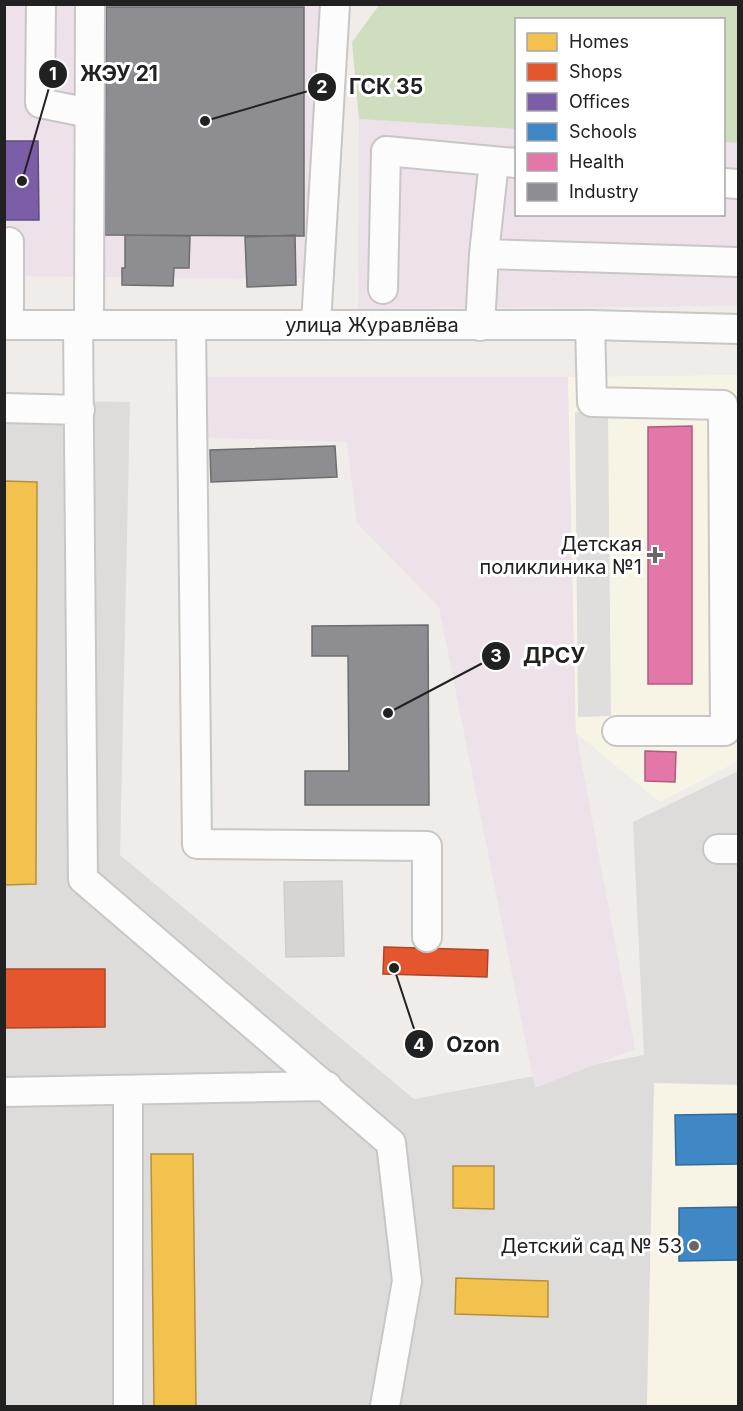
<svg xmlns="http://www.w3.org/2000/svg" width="743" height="1411" font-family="Inter,sans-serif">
  <rect width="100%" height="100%" fill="#efece9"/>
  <!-- residential -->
  <path fill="#dedcdb" d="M5 400 130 402 120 855 414 1099 644 1055 633 822 738 771V1406H5Z"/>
  <!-- industrial -->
  <path fill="#ede1ea" d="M5 5H320V279L5 276Z
    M359 119 516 129V214H724V142L738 143V306L358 309Z
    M199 377H568L576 733 635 1049 535 1088 439 607 357 523 347 442 197 437Z"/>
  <!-- education -->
  <path fill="#f8f4e5" d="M738 375V761L660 802 576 733 568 377Z
    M654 1083 738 1085V1406H647Z"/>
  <!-- forest -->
  <path fill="#cedebe" d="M380 4 738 5V143L724 142V20H516V129L359 119 352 42Z"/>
  <!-- parking -->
  <path fill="#dfdedd" d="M575 412H608L611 716 578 717Z"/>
  <!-- homes -->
  <path fill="#f2c14e" stroke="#b39140" stroke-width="1.5" d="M4 481 37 482 36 884 4 885Z
    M151 1154H193L196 1406H154Z
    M453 1166H494V1209L453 1208Z
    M456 1278 548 1281V1317L455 1314Z"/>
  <!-- shops -->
  <path fill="#e4572e" stroke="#aa472a" stroke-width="1.5" d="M384 947 488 950 487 977 383 974Z
    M4 969H105V1027L4 1028Z"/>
  <!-- offices -->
  <path fill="#7b5ea7" stroke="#604c7f" stroke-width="1.5" d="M4 141H38L39 220H4Z"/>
  <!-- schools -->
  <path fill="#3f88c5" stroke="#366994" stroke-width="1.5" d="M738 1114V1164L676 1165 675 1115Z
    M738 1207V1260L679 1261V1208Z"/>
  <!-- health -->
  <path fill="#e377a8" stroke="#a95d80" stroke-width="1.5" d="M692 426V684H648V427Z
    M645 751 676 752 675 782 645 781Z"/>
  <!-- industry -->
  <path fill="#8d8d92" stroke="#6d6d70" stroke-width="1.5" d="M106 7H304V236L105 235Z
    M125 235 190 236 189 268H174L173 286 122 285V268H125Z
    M295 235 296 285 247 287 245 237Z
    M335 446 337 477 211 482 210 450Z
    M428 625 429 805H305V771H349L348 656H312V626Z"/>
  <!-- building -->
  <path fill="#d8d4d2" stroke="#d2cdca" stroke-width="1.5" d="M342 881 344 956 286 957 284 882Z"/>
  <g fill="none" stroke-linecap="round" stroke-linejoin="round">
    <!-- minor casing -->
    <g stroke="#c8c7c5" stroke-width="32">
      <path id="minor" d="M41 4 40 103 89 113
        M724 183 738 184
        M9 242V325
        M484 254 738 262
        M383 289 386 151 516 163
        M316 324 335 4
        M4 325H590L738 329
        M78 325 83 879 391 1143 407 1281 385 1406
        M89 325 90 4
        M191 325 197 844 427 846V937
        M590 325 592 402 723 405 725 731H617
        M480 326 484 254 494 161
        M4 408 80 410
        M718 849H738
        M4 1092 327 1086
        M128 1406V1090"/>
    </g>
    <!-- minor -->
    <use href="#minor" stroke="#fdfcfc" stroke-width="28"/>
  </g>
  <!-- markers -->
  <g fill="#696867" stroke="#fff" stroke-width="2">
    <path d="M652 546h6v6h6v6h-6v6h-6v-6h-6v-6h6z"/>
    <circle cx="694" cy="1246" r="6"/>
  </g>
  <g text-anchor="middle" stroke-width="6" stroke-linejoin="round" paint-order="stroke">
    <!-- street labels -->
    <g font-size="20" fill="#212121" stroke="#fff">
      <text x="372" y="332">улица Журавлёва</text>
    </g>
    <!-- poi labels -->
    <g font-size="20" fill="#212121" stroke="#fff" text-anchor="end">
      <text x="642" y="551">Детская<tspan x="642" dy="23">поликлиника №1</tspan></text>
      <text x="682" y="1253">Детский сад № 53</text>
    </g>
  </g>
  <!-- callouts -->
  <path fill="none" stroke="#212121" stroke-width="2" d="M22 181L53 74M205 121L322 87M388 713L496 656M394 968L419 1044"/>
  <g fill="#212121" stroke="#fff" stroke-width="2">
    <circle cx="22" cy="181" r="6"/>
    <circle cx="205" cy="121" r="6"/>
    <circle cx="388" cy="713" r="6"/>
    <circle cx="394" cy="968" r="6"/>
    <circle cx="53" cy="74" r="15"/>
    <circle cx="322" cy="87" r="15"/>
    <circle cx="496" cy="656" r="15"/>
    <circle cx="419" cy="1044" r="15"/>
  </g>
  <g font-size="18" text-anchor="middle" font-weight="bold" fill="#fff">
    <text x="53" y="80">1</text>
    <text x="322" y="93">2</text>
    <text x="496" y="662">3</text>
    <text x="419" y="1051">4</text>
  </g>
  <g font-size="21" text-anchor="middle" font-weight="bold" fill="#212121" stroke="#fff" stroke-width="6" stroke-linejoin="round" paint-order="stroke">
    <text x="119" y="81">ЖЭУ 21</text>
    <text x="386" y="94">ГСК 35</text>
    <text x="554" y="663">ДРСУ</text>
    <text x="473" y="1052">Ozon</text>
  </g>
  <!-- border -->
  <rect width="743" height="1411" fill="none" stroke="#212121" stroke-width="12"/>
  <!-- legend -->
  <rect x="515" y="18" width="210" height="198" fill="#ffffff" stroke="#a6a6a6" stroke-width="1.5"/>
  <rect x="527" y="33" width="30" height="18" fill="#f2c14e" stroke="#a6a6a6" stroke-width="1.5"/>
  <text x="569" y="48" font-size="18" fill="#212121">Homes</text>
  <rect x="527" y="63" width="30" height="18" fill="#e4572e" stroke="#a6a6a6" stroke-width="1.5"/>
  <text x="569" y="78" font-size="18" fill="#212121">Shops</text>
  <rect x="527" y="93" width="30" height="18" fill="#7b5ea7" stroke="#a6a6a6" stroke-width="1.5"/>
  <text x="569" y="108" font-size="18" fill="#212121">Offices</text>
  <rect x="527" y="123" width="30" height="18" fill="#3f88c5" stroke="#a6a6a6" stroke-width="1.5"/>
  <text x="569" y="138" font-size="18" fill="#212121">Schools</text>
  <rect x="527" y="153" width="30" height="18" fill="#e377a8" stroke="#a6a6a6" stroke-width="1.5"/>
  <text x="569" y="168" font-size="18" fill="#212121">Health</text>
  <rect x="527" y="183" width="30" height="18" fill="#8d8d92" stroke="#a6a6a6" stroke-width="1.5"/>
  <text x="569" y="198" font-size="18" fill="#212121">Industry</text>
</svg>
